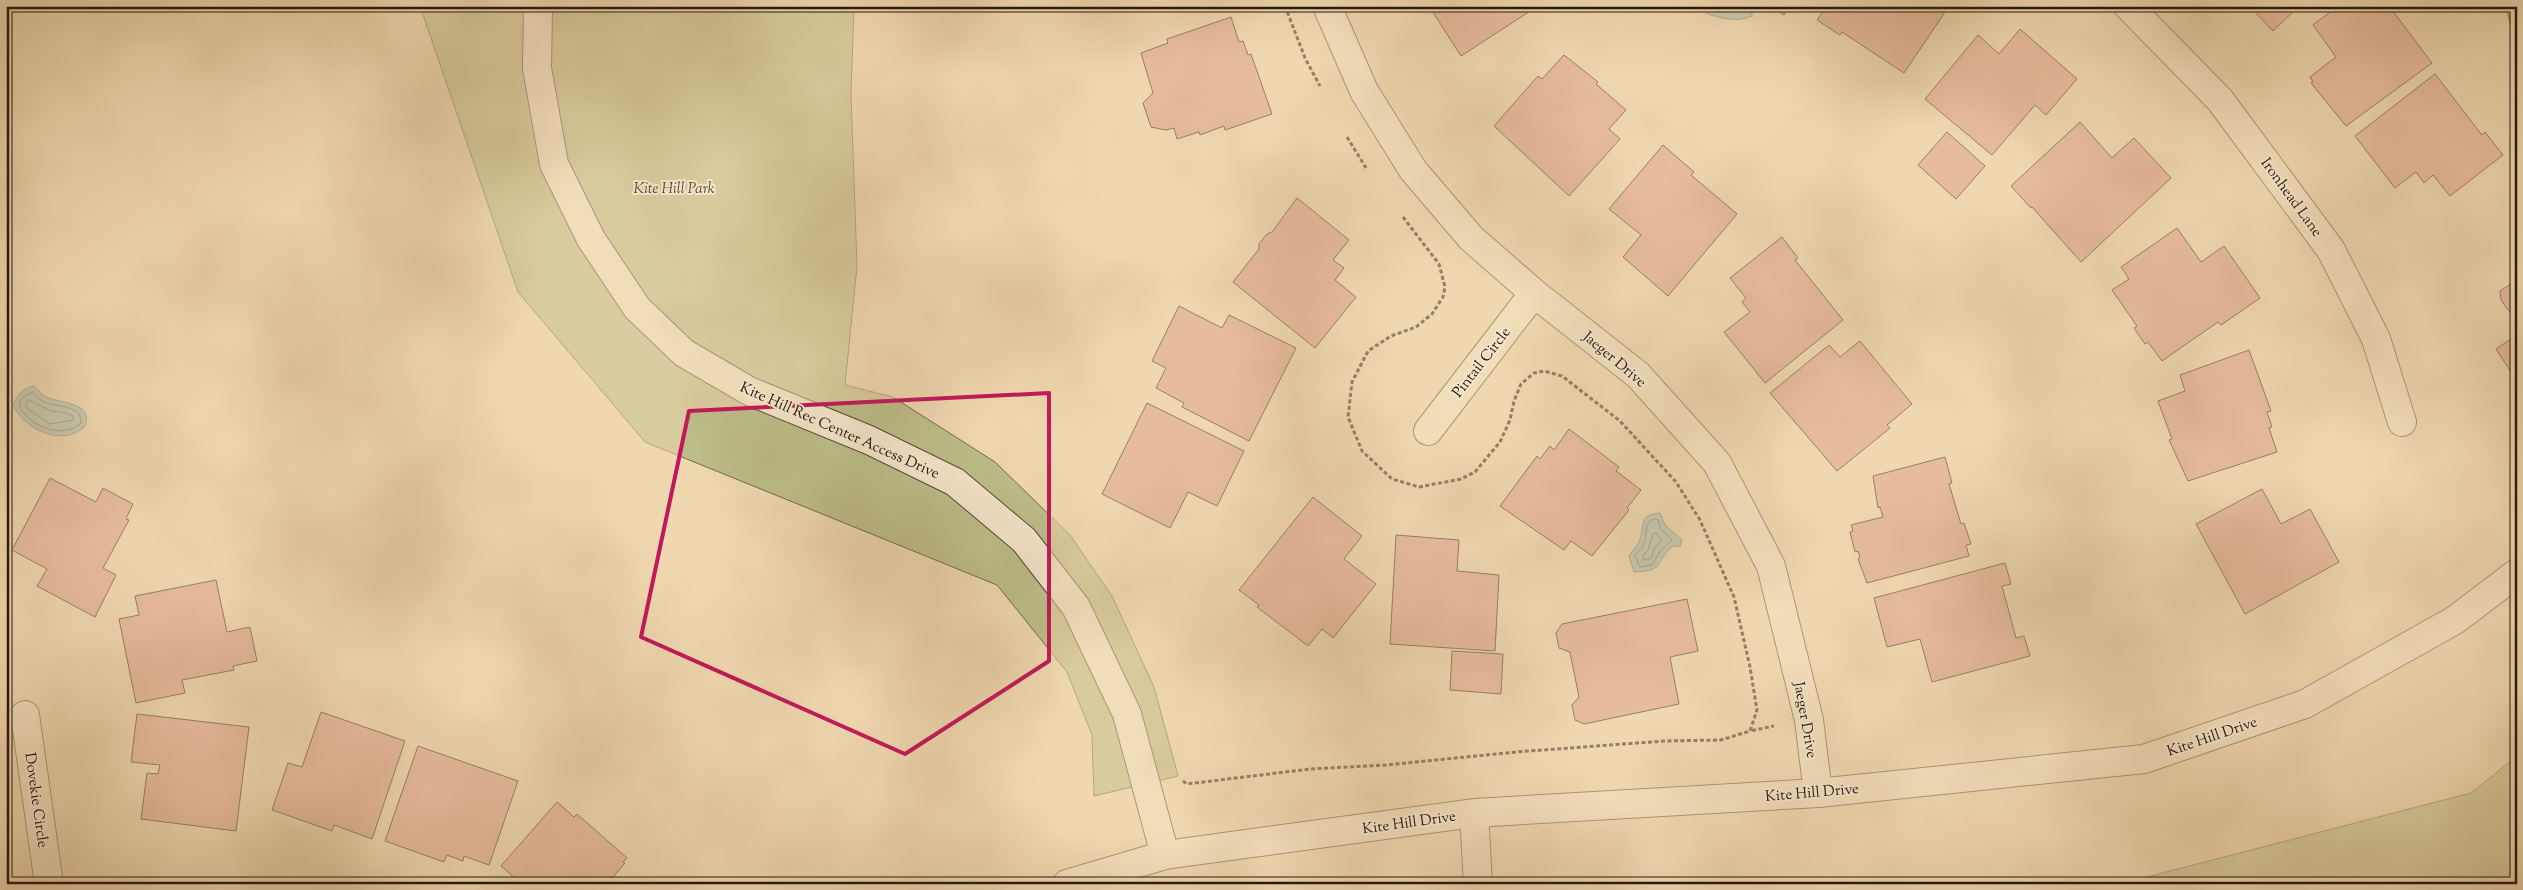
<svg xmlns="http://www.w3.org/2000/svg" width="2523" height="890" font-family="'Sorts Mill Goudy',serif">
  <rect width="100%" height="100%" fill="#efd7af"/>
  <filter id="stains"><feTurbulence type="fractalNoise" baseFrequency=".004" numOctaves="4"/><feColorMatrix values="0 0 0 0 .2 0 0 0 0 .09 0 0 0 0 .02 0 0 0 .5 -.17"/></filter>
  <radialGradient id="worn" r=".72"><stop offset=".6" stop-color="#630" stop-opacity="0"/><stop offset="1" stop-color="#630" stop-opacity=".3"/></radialGradient>
  <!-- green -->
  <path fill="#bcbd88" stroke="#706b4a" d="M420 6H854L851 94 857 266 845 385 893 397 995 462 1070 535 1112 596 1154 687 1178 776 1094 796 1092 735 1067 672 997 585 645 442 518 292Z
    M2517 756V884H2120L2471 793Z"/>
  <!-- water -->
  <path fill="#9bb8b1" stroke="#6b786f" d="M1704 6H1752V16C1738 22 1722 19 1708 14Z
    M34 386C38 390 42 395 46 397 59 403 94 402 85 426 63 448 25 430 13 405 18 394 22 389 34 386Z
    M1660 513 1665 525 1682 540 1680 547 1673 546C1653 564 1666 570 1634 572L1629 556C1633 550 1638 546 1640 539 1645 524 1638 515 1660 513Z"/>
  <g fill="none" stroke-linecap="round" stroke-linejoin="round">
    <!-- shore -->
    <path stroke="#60685f" stroke-width="1" d="M33 392C36 395 39 399 42 401 54 408 82 403 81 423 63 440 27 426 19 405L22 398Z
      M29 400 51 411 66 413 73 416 74 420 50 424 27 408 26 404Z
      M1653 519H1658L1660 528 1672 540 1661 550 1652 565 1640 567 1635 556C1637 552 1641 550 1643 546 1648 536 1643 525 1653 519Z
      M1656 533 1662 541 1655 547 1651 558 1644 560 1643 556 1648 550 1653 534Z"/>
  </g>
  <!-- building -->
  <path fill="#de9a89" stroke="#24190d" d="M1429 6H1538L1461 56Z
    M1769 6H1791L1784 15Z
    M1827 6H1949L1904 73 1842 32 1840 35 1817 20Z
    M2249 6H2299L2273 31Z
    M2338 6H2389L2432 63 2346 126 2311 83 2313 82 2310 77 2336 57 2313 25Z
    M2505 6H2517V43Z
    M1231 17 1239 42 1243 41 1248 55 1251 54 1272 114 1225 130 1224 126 1200 135 1199 132 1177 139 1174 128 1166 130 1151 127 1143 103 1153 93 1141 53 1168 43 1167 39Z
    M2020 29 2077 79 2046 115 2035 105 1992 155 1925 99 1978 35 1999 54Z
    M1564 55 1598 82 1596 84 1626 110 1609 129 1620 139 1569 196 1494 126 1538 76 1542 79Z
    M2435 74 2482 135 2485 132 2503 155 2450 196 2433 175 2424 183 2416 172 2395 188 2355 136Z
    M2080 122 2112 158 2134 138 2171 178 2081 262 2032 207 2031 208 2011 186Z
    M1947 132 1985 166 1956 199 1918 165Z
    M1663 145 1694 172 1691 175 1737 214 1668 296 1623 257 1641 235 1609 209Z
    M1297 198 1349 240 1333 260 1344 268 1335 280 1356 297 1315 348 1233 282 1259 249V244L1267 234 1272 232Z
    M2177 228 2201 262 2224 246 2260 298 2221 325 2218 322 2162 361 2148 342 2145 344 2134 328 2137 326 2112 290 2129 279 2121 267Z
    M1782 237 1798 258 1795 260 1843 320 1765 383 1724 332 1750 312 1742 302 1746 298 1730 278Z
    M2517 280V316L2508 310 2501 300 2500 291Z
    M1179 306 1222 328 1229 315 1296 348 1249 441 1182 407 1184 403 1156 388 1166 368 1152 361Z
    M2517 335V381L2496 349Z
    M1860 341 1912 404 1887 425 1890 428 1837 471 1770 393 1829 345 1840 357Z
    M2249 350 2271 411 2267 412 2272 427 2269 428 2277 452 2188 481 2169 440 2172 439 2158 401 2185 391 2180 375Z
    M1147 403 1244 451 1217 506 1188 492 1170 528 1102 494Z
    M1569 429 1619 467 1616 471 1641 490 1627 508 1629 510 1592 556 1571 541 1564 550 1500 506 1537 456 1540 459 1550 446 1554 450Z
    M1945 457 1952 483 1949 484 1961 524 1964 523 1971 544 1966 545 1969 556 1867 583 1858 559 1860 558 1858 551 1855 552 1850 532 1853 531 1851 525 1883 517 1880 507 1878 508 1873 476Z
    M50 478 96 502 103 488 133 504 126 519 129 520 103 568 116 575 95 617 37 586 47 569 12 550Z
    M2262 489 2281 524 2310 509 2339 562 2245 614 2196 524Z
    M1313 497 1362 536 1344 559 1376 584 1333 638 1322 629 1308 646 1257 607 1259 605 1239 590Z
    M1396 535 1459 540 1457 571 1499 575 1495 651 1390 644Z
    M2005 563 2011 584 2002 586 2016 638 2024 636 2030 656 1932 682 1920 639 1887 647 1874 598Z
    M216 580 227 632 250 627 257 661 233 666 234 670 182 680 185 693 136 703 119 619 139 615 135 596Z
    M1687 599 1698 651 1670 657 1679 704 1584 724 1575 720 1572 705 1579 697 1570 652 1559 648 1556 633 1562 624Z
    M1452 651 1503 654 1501 694 1450 690Z
    M321 712 405 741 372 839 334 825 332 831 272 810 288 763 302 767Z
    M137 714 249 727 236 831 141 819 147 773 158 774 160 765 131 762Z
    M418 746 518 781 489 865 464 856 463 861 447 855 444 862 385 841Z
    M557 802 574 817 577 814 627 858 623 862 625 863 607 884H512L516 879 501 866Z"/>
  <g fill="none" stroke-linecap="round" stroke-linejoin="round">
    <!-- minor casing -->
    <g stroke="#574836" stroke-width="30">
      <path id="minor" d="M538 6 537 68 554 164 591 239 637 308 684 353 749 391 869 440 955 482 1024 540 1076 607 1127 714 1165 855
        M1327 6 1364 91 1413 170 1471 238 1534 293 1638 375 1717 463 1771 566 1809 720 1818 793
        M2128 6 2220 100 2331 250 2376 339 2402 422
        M1428 431 1534 293
        M25 715 49 884
        M1474 813 1478 884
        M1067 884 1165 855 1474 813 1818 793 2144 759 2305 704 2455 620 2517 573"/>
    </g>
    <!-- path -->
    <path stroke="#24190d" stroke-width="3" stroke-dasharray="4 2.5" stroke-linecap="butt" d="M1285 6 1305 58 1320 86
      M1347 137 1366 168
      M1403 217 1439 264 1445 287 1443 297 1432 314 1416 327 1391 336 1368 351 1352 382 1348 417 1362 451 1392 479 1419 487 1461 479 1475 472 1500 442 1510 420 1514 401 1521 384 1534 373 1544 371 1562 376 1620 421 1676 482 1700 520 1734 597 1750 667 1757 710 1750 731 1774 726
      M1183 781 1187 784 1310 769 1386 765 1516 752 1664 741 1721 740 1750 731"/>
    <!-- minor -->
    <use href="#minor" stroke="#f5e5cb" stroke-width="28"/>
  </g>
  <!-- marked area -->
  <path d="M0 0H2523V890H0ZM1049 393V661L905 754 641 637 689 411Z" fill="#efd7af" fill-opacity=".55" fill-rule="evenodd"/>
  <path fill="none" stroke="#c2185b" stroke-width="4" stroke-linejoin="round" d="M1049 393V661L905 754 641 637 689 411Z"/>
  <g text-anchor="middle" stroke-width="4" stroke-linejoin="round" paint-order="stroke">
    <!-- park labels -->
    <g font-size="15" font-style="italic" fill="#524a32" stroke="#f5e5cb">
      <text x="674" y="193">Kite Hill Park</text>
    </g>
    <!-- street labels -->
    <g font-size="15" fill="#24190d" stroke="#f5e5cb">
      <text transform="translate(2292 197) rotate(54)" y="5">Ironhead Lane</text>
      <text transform="translate(1615 359) rotate(40)" y="5">Jaeger Drive</text>
      <text transform="translate(1481 362) rotate(-52)" y="5">Pintail Circle</text>
      <text transform="translate(840 430) rotate(24)" y="5">Kite Hill Rec Center Access Drive</text>
      <text transform="translate(1806 720) rotate(80)" y="5">Jaeger Drive</text>
      <text transform="translate(2212 736) rotate(-19)" y="5">Kite Hill Drive</text>
      <text transform="translate(1812 792) rotate(-5)" y="5">Kite Hill Drive</text>
      <text transform="translate(37 800) rotate(82)" y="5">Dovekie Circle</text>
      <text transform="translate(1409 822) rotate(-8)" y="5">Kite Hill Drive</text>
    </g>
  </g>
  <!-- margin -->
  <rect width="2523" height="890" fill="none" stroke="#efd7af" stroke-width="25"/>
  <rect x="8" y="8" width="2508" height="875" fill="none" stroke="#24190d" stroke-width="2.5"/>
  <rect x="12" y="12" width="2498" height="865" fill="none" stroke="#24190d"/>
  <rect width="100%" height="100%" filter="url(#stains)"/>
  <rect width="100%" height="100%" fill="url(#worn)"/>
</svg>
